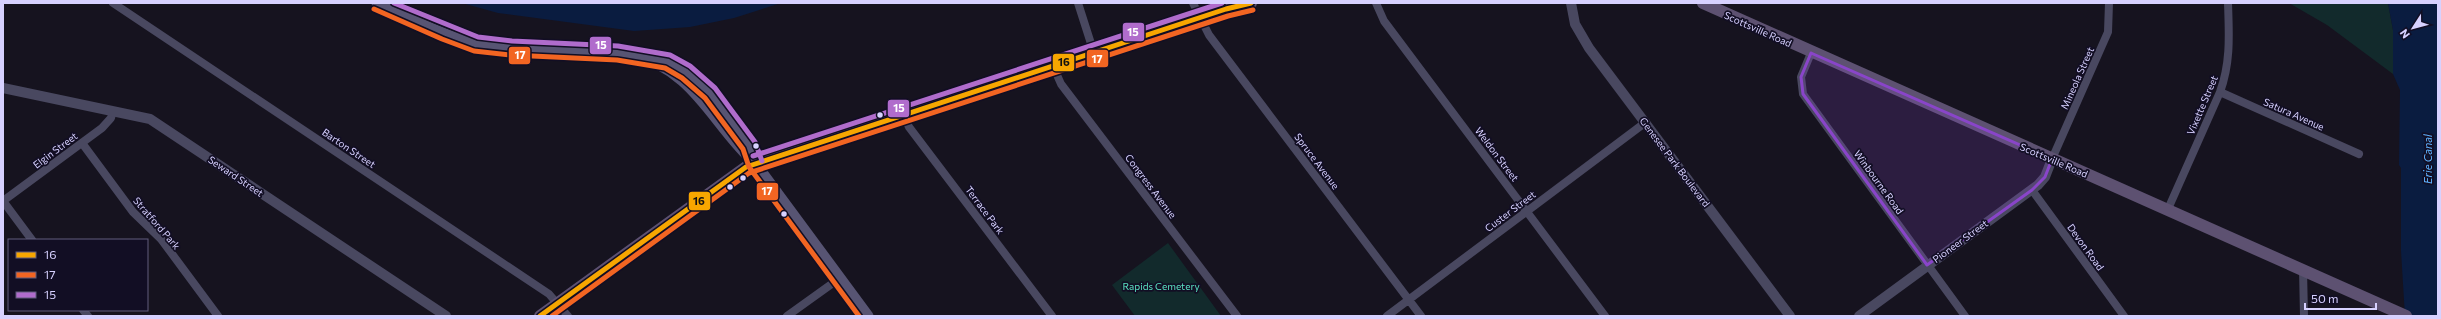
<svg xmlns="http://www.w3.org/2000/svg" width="2441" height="319" font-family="Commissioner,sans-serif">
  <rect width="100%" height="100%" fill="#16131f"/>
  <!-- green -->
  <path fill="#122a2c" d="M2289 3H2388L2393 30V74L2327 25Z
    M1168 243 1221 316H1135L1112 285Z"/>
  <!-- water -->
  <path fill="#0a1c40" d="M462 3H781L734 18 690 27 634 31 498 13Z
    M2388 3H2438V316H2405L2401 251V168L2399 165 2400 90 2393 74V30Z"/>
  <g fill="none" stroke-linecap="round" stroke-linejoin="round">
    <!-- minor -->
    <path stroke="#494860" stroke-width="8" d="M113 3 549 294 568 316
      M1078 3 1094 53
      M1193 3 1209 35 1421 316
      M1376 3 1384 21 1605 316
      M1811 53 1801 77 1803 94 1965 316
      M1053 66 1061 84 1237 316
      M2220 92 2359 154
      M904 116 909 127 1052 316
      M82 143 133 212 161 239 218 316
      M2052 159 2108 32 2109 3
      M2032 190 2124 316
      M3 201 102 128 111 118 113 111
      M3 201 32 240
      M2168 209 2220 92C2231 62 2229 34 2228 3
      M2303 269 2304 316
      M83 310 88 316
      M787 316 840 278
      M1387 316 1646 122"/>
    <!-- tertiary -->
    <path stroke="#494860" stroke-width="10" d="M1571 3 1575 24 1589 48 1790 316
      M3 88 150 119 446 316
      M1859 316 2038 185 2045 177 2052 159"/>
    <!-- secondary -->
    <path stroke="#575473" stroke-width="11" d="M377 3C409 17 441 36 476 43 526 55 579 48 630 54 695 69 712 124 755 163L868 316
      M648 57C687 60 712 95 733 123 742 135 751 146 754 161"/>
    <!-- primary -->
    <path stroke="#5d5171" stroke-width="12" d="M1703 3 2406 316
      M540 316 746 167 1226 9 1251 3"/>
    <!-- bus-1 casing -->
    <g stroke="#120e24" stroke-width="8">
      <path id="bus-1" d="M540 316 746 167 1226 9 1251 3"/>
    </g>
    <!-- bus-2 casing -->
    <g stroke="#120e24" stroke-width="8">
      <path id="bus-2" d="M374 9 442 39 474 51 511 55 617 60 665 68 682 78 705 98 743 149 749 167 859 316
        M552 316 749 173 1228 16 1253 10"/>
    </g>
    <!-- bus-3 casing -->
    <g stroke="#120e24" stroke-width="8">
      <path id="bus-3" d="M394 3 478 37 512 41 618 46 670 55 690 66 715 88 755 142 762 161
        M753 156 1222 3"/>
    </g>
    <!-- bus-1 -->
    <use href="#bus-1" stroke="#f7a600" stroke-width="5"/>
    <!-- bus-2 -->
    <use href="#bus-2" stroke="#f26522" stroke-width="5"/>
    <!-- bus-3 -->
    <use href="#bus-3" stroke="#b06ccc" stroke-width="5"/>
  </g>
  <!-- marked area -->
  <path fill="#8945c9" fill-opacity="0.2" stroke="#8945c9" stroke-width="3" stroke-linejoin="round" d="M1811 53 2052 159 2045 177 2032 190 1927 265 1803 94 1801 77Z"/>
  <!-- markers -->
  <g fill="#d7d1ff" stroke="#120e24" stroke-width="1.5">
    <circle cx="880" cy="115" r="3.5"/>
    <circle cx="756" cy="146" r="3.5"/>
    <circle cx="743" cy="178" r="3.5"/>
    <circle cx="730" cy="187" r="3.5"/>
    <circle cx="784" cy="214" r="3.5"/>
  </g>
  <g text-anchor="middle" stroke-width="3.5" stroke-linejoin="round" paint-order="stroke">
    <!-- street labels -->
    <g font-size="10" fill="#d7d1ff" stroke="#120e24">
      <text transform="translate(1758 29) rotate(24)" y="4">Scottsville Road</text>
      <text transform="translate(2077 78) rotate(-66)" y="4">Mineola Street</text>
      <text transform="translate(2202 105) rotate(-67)" y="4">Vixette Street</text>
      <text transform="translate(2294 114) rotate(24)" y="4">Satura Avenue</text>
      <text transform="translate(349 148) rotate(34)" y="4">Barton Street</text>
      <text transform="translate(55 150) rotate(-37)" y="4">Elgin Street</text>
      <text transform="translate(1497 154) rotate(53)" y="4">Weldon Street</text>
      <text transform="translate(2054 160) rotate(23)" y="4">Scottsville Road</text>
      <text transform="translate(1317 161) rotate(53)" y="4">Spruce Avenue</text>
      <text transform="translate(1675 162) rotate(53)" y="4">Genesee Park Boulevard</text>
      <text transform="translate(236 176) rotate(34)" y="4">Seward Street</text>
      <text transform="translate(1879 182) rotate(54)" y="4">Winbourne Road</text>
      <text transform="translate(1151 186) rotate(53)" y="4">Congress Avenue</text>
      <text transform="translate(985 210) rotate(53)" y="4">Terrace Park</text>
      <text transform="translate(1510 211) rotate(-37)" y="4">Custer Street</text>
      <text transform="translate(157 223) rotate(49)" y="4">Stratford Park</text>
      <text transform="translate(1960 241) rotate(-36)" y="4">Pioneer Street</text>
      <text transform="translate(2086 247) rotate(54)" y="4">Devon Road</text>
    </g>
    <!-- park labels -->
    <g font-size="10" fill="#5ae2c2" stroke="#120e24">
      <text x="1161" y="290">Rapids Cemetery</text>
    </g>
    <!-- water labels -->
    <g font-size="11" font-style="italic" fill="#5fb2ff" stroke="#120e24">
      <text transform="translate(2428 159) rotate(-90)" y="4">Erie Canal</text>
    </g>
  </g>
  <g stroke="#120e24" stroke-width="1.5">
    <rect x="1122" y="22" width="23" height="20" rx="4" fill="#b06ccc"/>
    <rect x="589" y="36" width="23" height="19" rx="4" fill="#b06ccc"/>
    <rect x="508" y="46" width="23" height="19" rx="4" fill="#f26522"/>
    <rect x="1086" y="49" width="23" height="19" rx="4" fill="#f26522"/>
    <rect x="1052" y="53" width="23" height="19" rx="4" fill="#f7a600"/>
    <rect x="887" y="99" width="23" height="19" rx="4" fill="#b06ccc"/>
    <rect x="756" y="182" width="23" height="19" rx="4" fill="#f26522"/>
    <rect x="688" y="191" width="23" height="20" rx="4" fill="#f7a600"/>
  </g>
  <g font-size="11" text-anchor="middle" font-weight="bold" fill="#fff">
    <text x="1133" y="36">15</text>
    <text x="601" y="49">15</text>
    <text x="520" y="59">17</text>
    <text x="1097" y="63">17</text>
    <text x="899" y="112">15</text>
    <text x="767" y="195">17</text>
  </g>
  <g font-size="11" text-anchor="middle" font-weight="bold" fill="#111">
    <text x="1064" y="66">16</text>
    <text x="699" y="205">16</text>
  </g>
  <!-- border -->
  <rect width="2441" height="319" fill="none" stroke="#d7d1ff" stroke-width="8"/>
  <!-- legend -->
  <rect x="8" y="239" width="140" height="72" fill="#120e24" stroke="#615c7c"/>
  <rect x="16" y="252" width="20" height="6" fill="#f7a600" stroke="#615c7c"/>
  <text x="44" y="259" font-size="12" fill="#d7d1ff">16</text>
  <rect x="16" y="272" width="20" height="6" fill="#f26522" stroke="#615c7c"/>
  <text x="44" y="279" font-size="12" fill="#d7d1ff">17</text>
  <rect x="16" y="292" width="20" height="6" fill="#b06ccc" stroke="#615c7c"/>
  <text x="44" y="299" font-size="12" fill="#d7d1ff">15</text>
  <!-- north arrow -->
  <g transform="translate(2413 28) rotate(234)" stroke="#120e24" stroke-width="3" paint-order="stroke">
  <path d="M0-3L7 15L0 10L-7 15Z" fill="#d7d1ff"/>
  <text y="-6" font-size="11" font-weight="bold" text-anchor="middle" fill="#d7d1ff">N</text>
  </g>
  <!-- scale -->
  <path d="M2305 303v6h71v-6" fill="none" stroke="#d7d1ff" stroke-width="2"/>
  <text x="2311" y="303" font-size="12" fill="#d7d1ff" stroke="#120e24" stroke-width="3" paint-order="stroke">50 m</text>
</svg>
